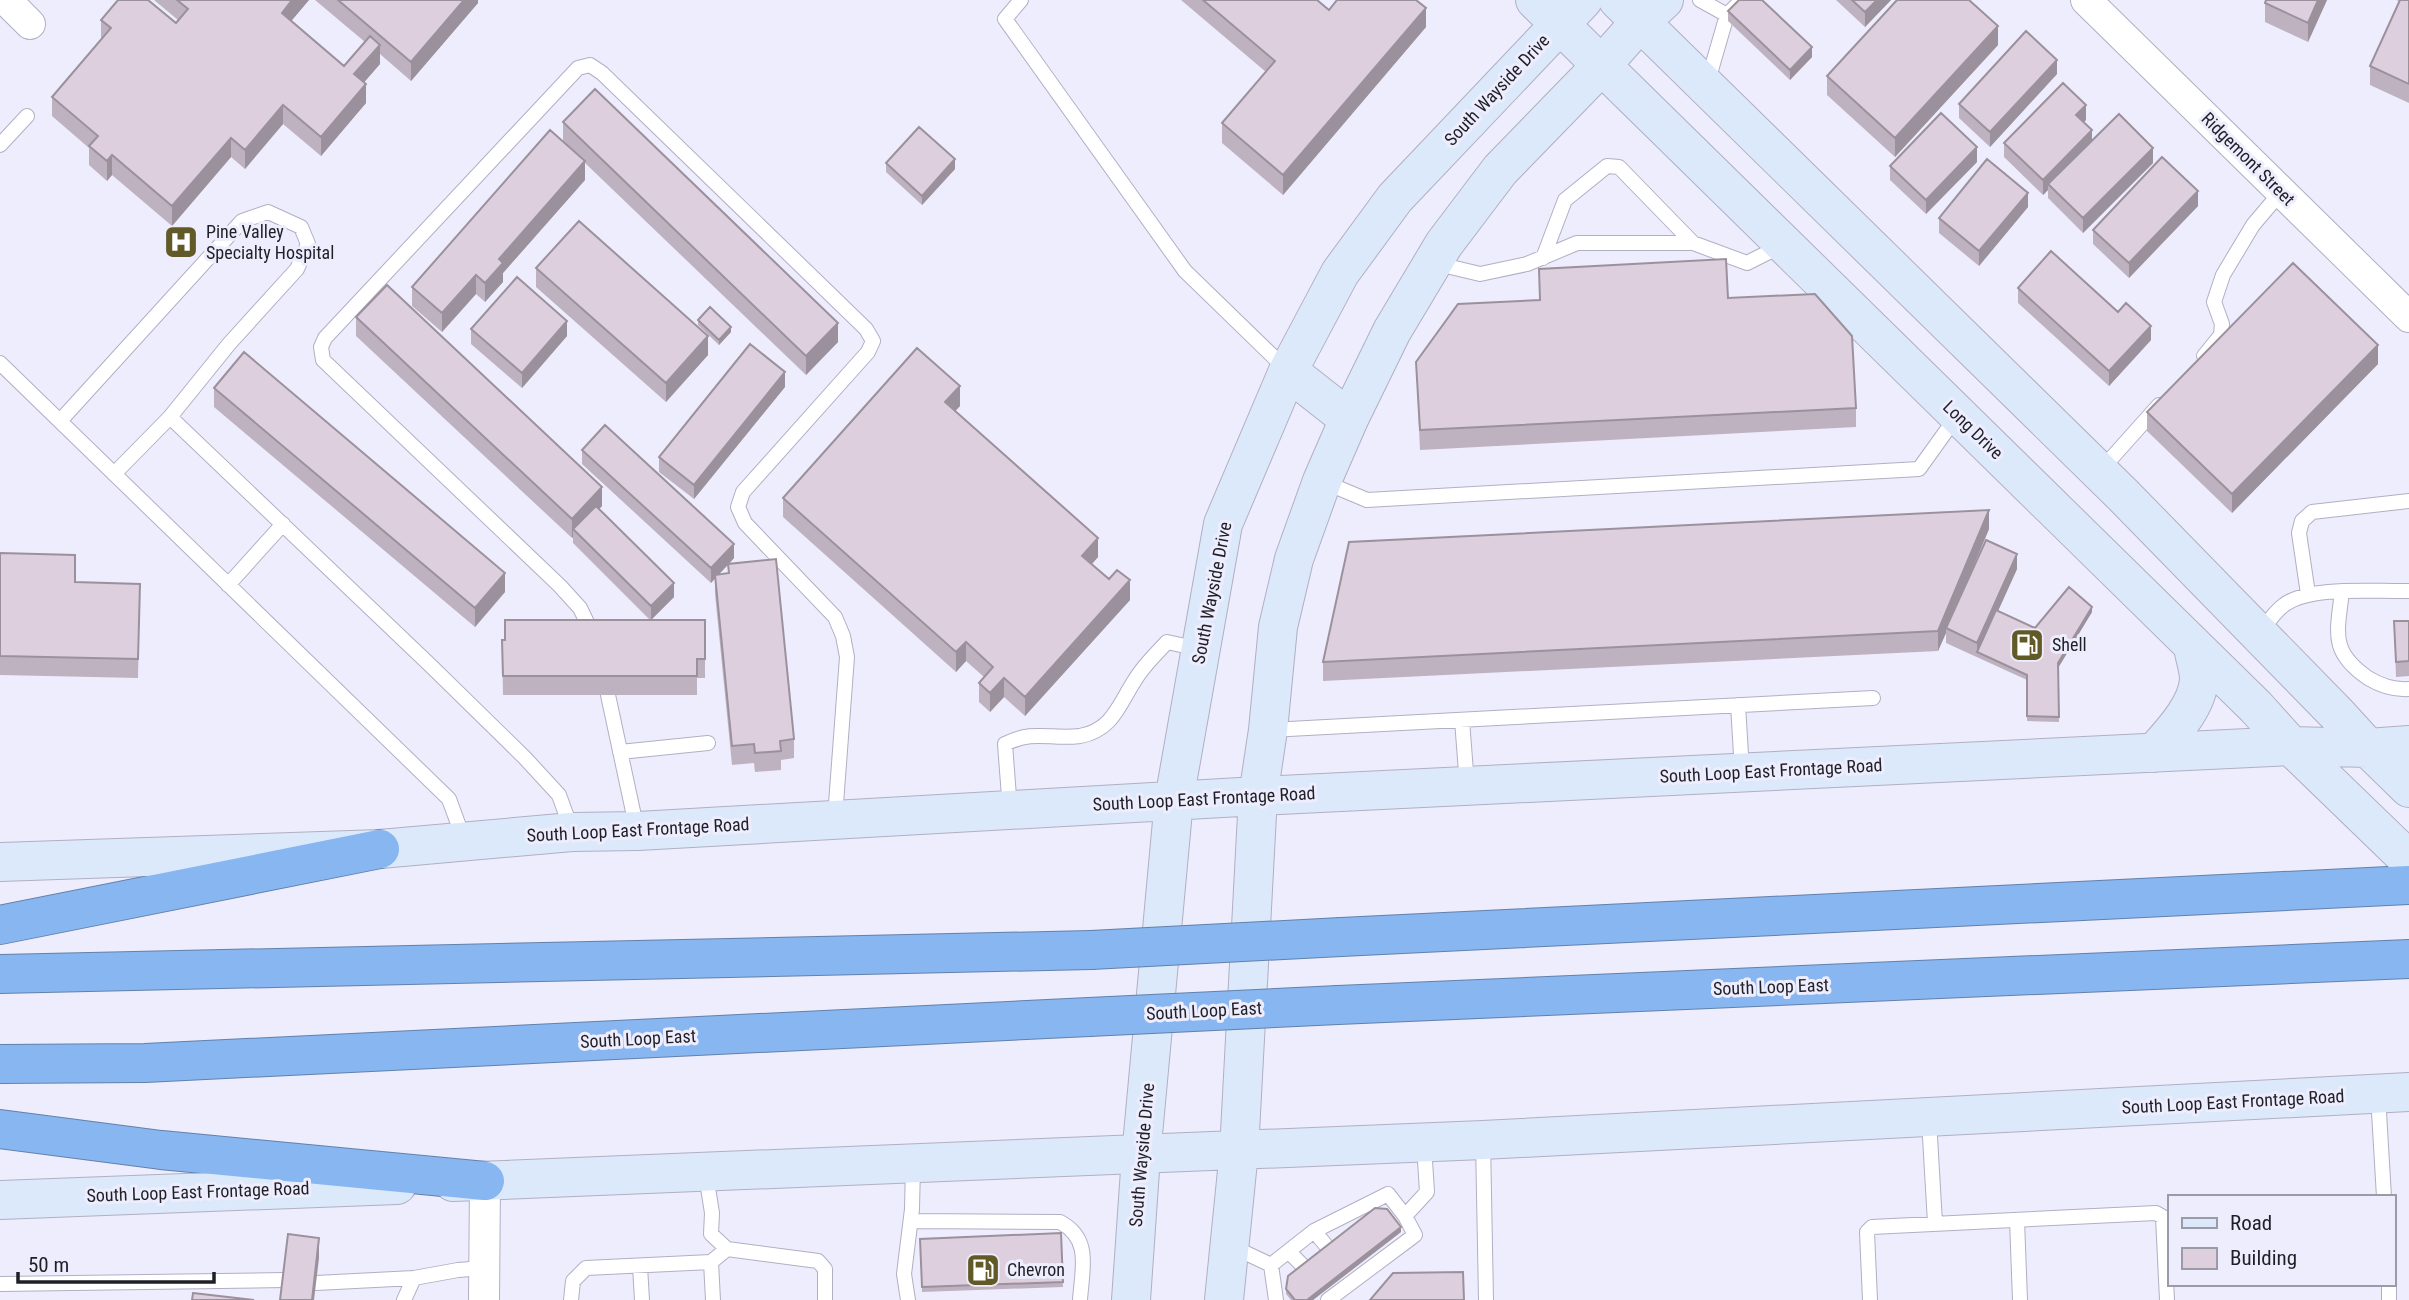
<svg xmlns="http://www.w3.org/2000/svg" width="2409" height="1300" font-family="'Roboto Condensed',sans-serif">
  <rect width="100%" height="100%" fill="#eeedfe"/>
  <g fill="none" stroke-linecap="round" stroke-linejoin="round">
    <!-- lane casing -->
    <g stroke="#b1afc2" stroke-width="16">
      <path id="lane" d="M1021 0 1005 19 1185 271 1285 368
        M1700 0 1727 15 1742 0
        M1707 84 1727 15
        M0 145 27 116
        M1543 258 1565 200 1607 166 1619 167 1693 243
        M1434 263 1480 274 1527 264 1577 243H1693L1747 263 1783 245
        M2204 356 2221 335 2222 324 2214 302 2223 275 2253 225 2281 192
        M0 363 449 799 464 840
        M170 417 431 666 525 758 559 795 572 831
        M60 421 242 221 268 212 301 227 308 244 297 269 229 344 170 417 114 474
        M2100 471 2159 405
        M1324 482 1367 500 1919 469 1957 416
        M228 585 283 524
        M2342 592C2337 633 2330 652 2368 678 2381 686 2393 690 2409 689
        M2308 594 2299 533 2302 521 2312 512 2409 501
        M2259 634C2266 625 2274 612 2284 605 2311 585 2375 592 2409 591
        M593 635 580 608 560 586 323 360 321 347 325 338 578 68 590 65 602 73 866 329 873 341 868 352 743 492 738 507 745 523 835 617 843 636 847 657 835 817
        M608 695 637 830
        M1738 705 1742 771
        M1462 720 1467 785
        M1269 730 1873 698
        M620 752 708 743
        M1010 810 1005 744C1035 729 1050 740 1080 736 1113 730 1119 704 1135 680 1143 666 1156 654 1167 642L1199 649
        M2378 1095 2384 1197
        M1929 1120 1935 1223
        M1483 1140 1486 1300
        M706 1175 712 1213 711 1234 727 1249 818 1261 825 1269V1300
        M1405 1216 1427 1192 1424 1145
        M2017 1220 2020 1300
        M911 1221 1060 1222C1092 1239 1082 1269 1080 1300
        M1314 1231 1329 1249
        M1231 1246 1271 1265
        M1289 1252 1305 1268
        M711 1262 713 1300
        M640 1266 642 1300
        M316 1283 414 1278
        M0 1284 285 1280
        M2389 1284V1300
        M404 1300 414 1278 458 1270 484 1268
        M571 1300 573 1281 586 1268 711 1262 727 1249
        M908 1300 904 1274 912 1209 913 1166
        M1276 1300 1271 1265 1314 1231 1388 1194 1405 1216 1415 1235 1328 1300
        M1870 1300 1867 1232 1872 1227 2156 1213 2163 1217 2167 1300"/>
    </g>
    <!-- street casing -->
    <g stroke="#b1afc2" stroke-width="32">
      <path id="street" d="M6 0 30 24
        M2086 0 2409 317
        M484 1300 485 1181"/>
    </g>
    <!-- secondary casing -->
    <g stroke="#b1afc2" stroke-width="40">
      <path id="secondary" d="M1535 0 2256 707 2291 746 2409 860
        M1618 0 2123 495 2338 715 2368 748 2409 788
        M1288 371 1349 419
        M2154 753C2171 734 2198 706 2199 679 2199 668 2194 656 2193 646
        M0 862 380 849 572 832 638 831 1258 796 2291 746 2368 748 2409 745
        M453 1182 1483 1140 2409 1092
        M0 1200 397 1185
        M1131 1300 1141 1156 1174 800 1223 524 1288 371 1340 273 1395 198 1583 0
        M1224 1300 1239 1151 1258 796 1268 730 1278 627 1294 559 1322 481 1349 419 1392 331 1444 244 1500 170 1602 65 1640 22 1664 0"/>
    </g>
    <!-- highway casing -->
    <g stroke="#6381aa" stroke-width="40">
      <path id="highway" d="M0 925 380 849
        M1341 937 2409 885
        M0 974 1091 950
        M1338 1005 2409 959
        M0 1064 145 1063 1089 1017
        M0 1129 161 1150 485 1181"/>
    </g>
    <!-- lane -->
    <use href="#lane" stroke="#fff" stroke-width="14"/>
    <!-- street -->
    <use href="#street" stroke="#fff" stroke-width="30"/>
    <!-- secondary -->
    <use href="#secondary" stroke="#dbe9fb" stroke-width="38"/>
    <!-- highway -->
    <use href="#highway" stroke="#87b6f1" stroke-width="38"/>
    <!-- highway-bridge casing -->
    <g stroke="#6381aa" stroke-width="40" stroke-linecap="butt">
      <path id="highway-bridge" d="M1091 950 1341 937
        M1089 1017 1338 1005"/>
    </g>
    <!-- highway-bridge -->
    <use href="#highway-bridge" stroke="#87b6f1" stroke-width="38"/>
  </g>
  <!-- wall -->
  <path fill="#bfb2c0" fill-rule="evenodd" d="M154 0H309L291 21 344 66 365 42 315 0H478V3L411 81 380 54V64L364 82 366 103 321 156 283 124 245 169 231 157 172 226 112 175 107 181 89 165V148L52 116V97L101 39V20L176 23 178 20Z
    M1181 0H1317L1329 10 1426 27 1283 195 1222 143V123L1266 72Z
    M1836 0H1891L1865 27Z
    M2266 0H2327L2308 42 2265 22V3Z
    M2396 0H2409V103L2370 85V66L2399 1Z
    M1728 11 1812 57 1790 80 1728 21Z
    M1998 45 1895 157 1827 95V76Z
    M2057 74 1990 147 1959 118V104Z
    M2086 120 2084 122 2092 140 2153 163 2083 233 2048 198V190L2043 195 2004 157V143Z
    M563 122 838 342 806 375 585 163V180L503 273V282L485 302 476 294 442 332 412 306V287L563 141Z
    M1977 162 1926 214 1890 180V166Z
    M886 163 955 169 922 205 886 172Z
    M2198 206 2129 278 2093 244V230Z
    M2028 207 1979 266 1939 233V218Z
    M536 268 708 355 666 402 536 287Z
    M1539 269 1728 298 1856 408V427L1420 450 1416 362 1539 300Z
    M2018 288 2118 312 2151 340 2109 386 2018 303Z
    M356 317 602 506 599 509 674 597 651 620H705V678H697V695H503L502 640 650 620 573 543V537L572 538 356 336Z
    M698 320 731 332 719 345 698 325Z
    M471 329 567 336 522 388 471 344Z
    M2378 364 2232 513 2147 431V412Z
    M785 387 694 499 659 472V457Z
    M214 388 505 592 475 627 214 407Z
    M960 406 955 411 1098 557 1092 564 1130 600 1025 716 1004 697 990 712 979 702V683L984 677 966 661 956 672 783 517V498Z
    M582 450 734 558 729 564 794 739V758L781 760V770L755 772 754 763 732 765 715 594V578L711 583 582 464ZM728 565V573L719 574Z
    M1989 529 1966 583 2017 569 1998 611 2035 628 2092 612 2058 668 2059 722 2027 721V680L1946 643V633L1938 651 1323 681V662Z
    M0 553 75 582 140 584 138 678 0 675Z
    M2394 621H2409V676L2396 677Z
    M1401 1232 1313 1300H1291L1286 1294V1289Z
    M1061 1233 1063 1287 922 1292 920 1239Z"/>
  <!-- shaded-wall -->
  <path fill="#9b919c" d="M292 0H309L282 32V13Z
    M464 0H478V3L411 81V62Z
    M1877 0H1891L1865 27V12Z
    M2318 0H2327L2308 42V23Z
    M1426 8V27L1283 195V175Z
    M1998 26V45L1895 157V138Z
    M380 45V64L354 94V74Z
    M1812 47V57L1790 80V70Z
    M2057 60V74L1990 147V132Z
    M366 84V103L321 156V137Z
    M283 105V124L245 169V150Z
    M2086 105V120L2076 130V115Z
    M2092 130V145L2048 184V190L2043 195V180Z
    M231 138V157L172 226V206Z
    M1977 147V162L1926 214V200Z
    M2153 148V163L2083 233V218Z
    M112 155V175L107 181V161Z
    M955 159V169L922 205V196Z
    M585 161V180L503 273V282L485 302V283L499 259Z
    M2198 191V206L2129 278V263Z
    M2028 193V207L1979 266V251Z
    M476 275V294L442 332V313Z
    M567 321V336L522 388V373Z
    M838 323V342L806 375V356Z
    M2151 326V340L2109 386V371Z
    M731 327V332L719 345V340Z
    M708 336V355L666 402V383Z
    M2378 345V364L2232 513V494Z
    M785 372V387L694 499V485Z
    M960 386V406L945 422V402Z
    M602 487V506L577 533 573 529V537L572 538V519Z
    M1989 510V529L1947 629 1946 628V633L1938 651V631Z
    M1098 538V557L1082 575V556Z
    M734 544V558L711 583V568Z
    M2017 554V569L1979 653 1977 652V657V643Z
    M505 573V592L475 627V608Z
    M1130 580V600L1025 716V697Z
    M674 583V597L651 620V606Z
    M2092 607V612L2058 668V663Z
    M966 642V661L956 672V652Z
    M1004 678V697L990 712V693Z
    M1401 1227V1232L1313 1300H1307Z
    M319 1238V1258L314 1300H312Z"/>
  <!-- building -->
  <path fill="#decfdf" stroke="#9b919c" stroke-width="2" d="M118 0H148L176 23 188 9 177 0H292L282 13 344 66 370 36 380 45 354 74 366 84 321 137 283 105 245 150 231 138 172 206 112 155 107 161 89 146 98 136 52 97 111 28 101 20Z
    M338 0H464L411 62Z
    M1203 0H1317L1329 10 1337 0H1416L1426 8 1283 175 1222 123 1275 61Z
    M1739 0H1762L1812 47 1790 70 1728 11Z
    M1852 0H1877L1865 12Z
    M1897 0H1969L1998 26 1895 138 1827 76Z
    M2266 0H2318L2308 23 2265 3Z
    M2400 0H2409V84L2370 66Z
    M2026 31 2057 60 1990 132 1959 104Z
    M2063 83 2086 105 2076 115 2092 130 2043 180 2004 143Z
    M595 89 838 323 806 356 563 122Z
    M1941 113 1977 147 1926 200 1890 166Z
    M2119 114 2153 148 2083 218 2048 184Z
    M919 127 955 159 922 196 886 163Z
    M550 130 585 161 499 259 503 263 485 283 476 275 442 313 412 287Z
    M2162 157 2198 191 2129 263 2093 230Z
    M1987 159 2028 193 1979 251 1939 218Z
    M579 221 708 336 666 383 536 268Z
    M2051 251 2118 312 2126 303 2151 326 2109 371 2018 288Z
    M1726 259 1728 298 1815 294 1852 336 1856 408 1420 430 1416 362 1458 304 1540 300 1539 269Z
    M2293 263 2378 345 2232 494 2147 412Z
    M517 277 567 321 522 373 471 329Z
    M387 285 602 487 572 519 356 317Z
    M710 307 731 327 719 340 698 320Z
    M750 344 785 372 694 485 659 457Z
    M917 348 960 386 945 402 1098 538 1082 556 1109 579 1117 570 1130 580 1025 697 1004 678 990 693 979 683 993 667 966 642 956 652 783 498Z
    M244 352 505 573 475 608 214 388Z
    M605 425 734 544 711 568 582 450Z
    M596 506 674 583 651 606 573 529Z
    M1989 510 1938 631 1323 662 1349 542Z
    M1986 540 2017 554 1977 643 1946 628Z
    M0 553 75 555V582L140 584 138 659 0 656Z
    M776 559 794 739 780 741 781 751 755 753 754 744 732 746 715 575 729 573 728 564Z
    M2069 587 2092 607 2058 663 2059 717 2027 716V675L1977 652 1996 610 2035 628Z
    M505 620H705V659H697V676H503L502 640H505Z
    M2394 621H2409V661L2396 662Z
    M1375 1208 1387 1209 1401 1227 1307 1300H1295L1286 1289 1288 1276Z
    M1061 1233 1063 1282 922 1287 920 1239Z
    M288 1234 319 1238 312 1300H280Z
    M1463 1272 1464 1300H1370L1393 1273Z
    M193 1293 254 1300H192Z"/>
  <!-- icons -->
  <defs>
    <g id="hospital-square" transform="scale(1.75)"><rect x="-9" y="-9" width="18" height="18" rx="4" fill="#615926" stroke="#eeedfe"/><path d="M-5-5h3v3.5h4V-5h3V5h-3V1.5h-4V5h-3Z" fill="#fff"/></g>
    <g id="fuel-square" transform="scale(1.75)"><rect x="-9" y="-9" width="18" height="18" rx="4" fill="#615926" stroke="#eeedfe"/><path d="M-5.5-6h7V0h2V4h1.3V-2.5L3-4.5l.8-.8L6-3V5H2.5V1h-1V6h-7ZM-4.2-4.7v3.2H.2V-4.7Z" fill="#fff"/></g>
  </defs>
  <g fill-rule="evenodd">
    <use href="#hospital-square" x="181" y="242"/>
    <use href="#fuel-square" x="2027" y="645"/>
    <use href="#fuel-square" x="983" y="1270"/>
  </g>
  <g text-anchor="middle" stroke-width="6" stroke-linejoin="round" paint-order="stroke">
    <!-- street labels -->
    <g font-size="18" fill="#1f1f26" stroke="#eeedfe">
      <text transform="translate(1497 90) rotate(-47)" y="6">South Wayside Drive</text>
      <text transform="translate(2248 159) rotate(45)" y="6">Ridgemont Street</text>
      <text transform="translate(1973 430) rotate(44)" y="6">Long Drive</text>
      <text transform="translate(1212 593) rotate(-79)" y="6">South Wayside Drive</text>
      <text transform="translate(1771 771) rotate(-3)" y="6">South Loop East Frontage Road</text>
      <text transform="translate(1204 799) rotate(-3)" y="6">South Loop East Frontage Road</text>
      <text transform="translate(638 830) rotate(-3)" y="6">South Loop East Frontage Road</text>
      <text transform="translate(1771 987) rotate(-2)" y="6">South Loop East</text>
      <text transform="translate(1204 1011) rotate(-3)" y="6">South Loop East</text>
      <text transform="translate(638 1039) rotate(-3)" y="6">South Loop East</text>
      <text transform="translate(2233 1102) rotate(-3)" y="6">South Loop East Frontage Road</text>
      <text transform="translate(1142 1155) rotate(-85)" y="6">South Wayside Drive</text>
      <text transform="translate(198 1192) rotate(-2)" y="6">South Loop East Frontage Road</text>
    </g>
    <!-- poi labels -->
    <g font-size="18" fill="#1f1f26" stroke="#eeedfe" text-anchor="start">
      <text x="206" y="238">Pine Valley<tspan x="206" dy="21">Specialty Hospital</tspan></text>
      <text x="2052" y="651">Shell</text>
      <text x="1007" y="1276">Chevron</text>
    </g>
  </g>
  <!-- legend -->
  <rect x="2168" y="1195" width="228" height="91" fill="#eeedfe" stroke="#9b9ba8" stroke-width="2"/>
  <rect x="2182" y="1218" width="35" height="10" fill="#dbe9fb" stroke="#9b9ba8" stroke-width="2"/>
  <text x="2230" y="1230" font-size="21" fill="#1f1f26">Road</text>
  <rect x="2182" y="1248" width="35" height="21" fill="#decfdf" stroke="#9b9ba8" stroke-width="2"/>
  <text x="2230" y="1265" font-size="21" fill="#1f1f26">Building</text>
  <!-- scale -->
  <path d="M18 1272v10h196v-10" fill="none" stroke="#1f1f26" stroke-width="3.5"/>
  <text x="28" y="1272" font-size="21" fill="#1f1f26" stroke="#eeedfe" stroke-width="5" paint-order="stroke">50 m</text>
</svg>
